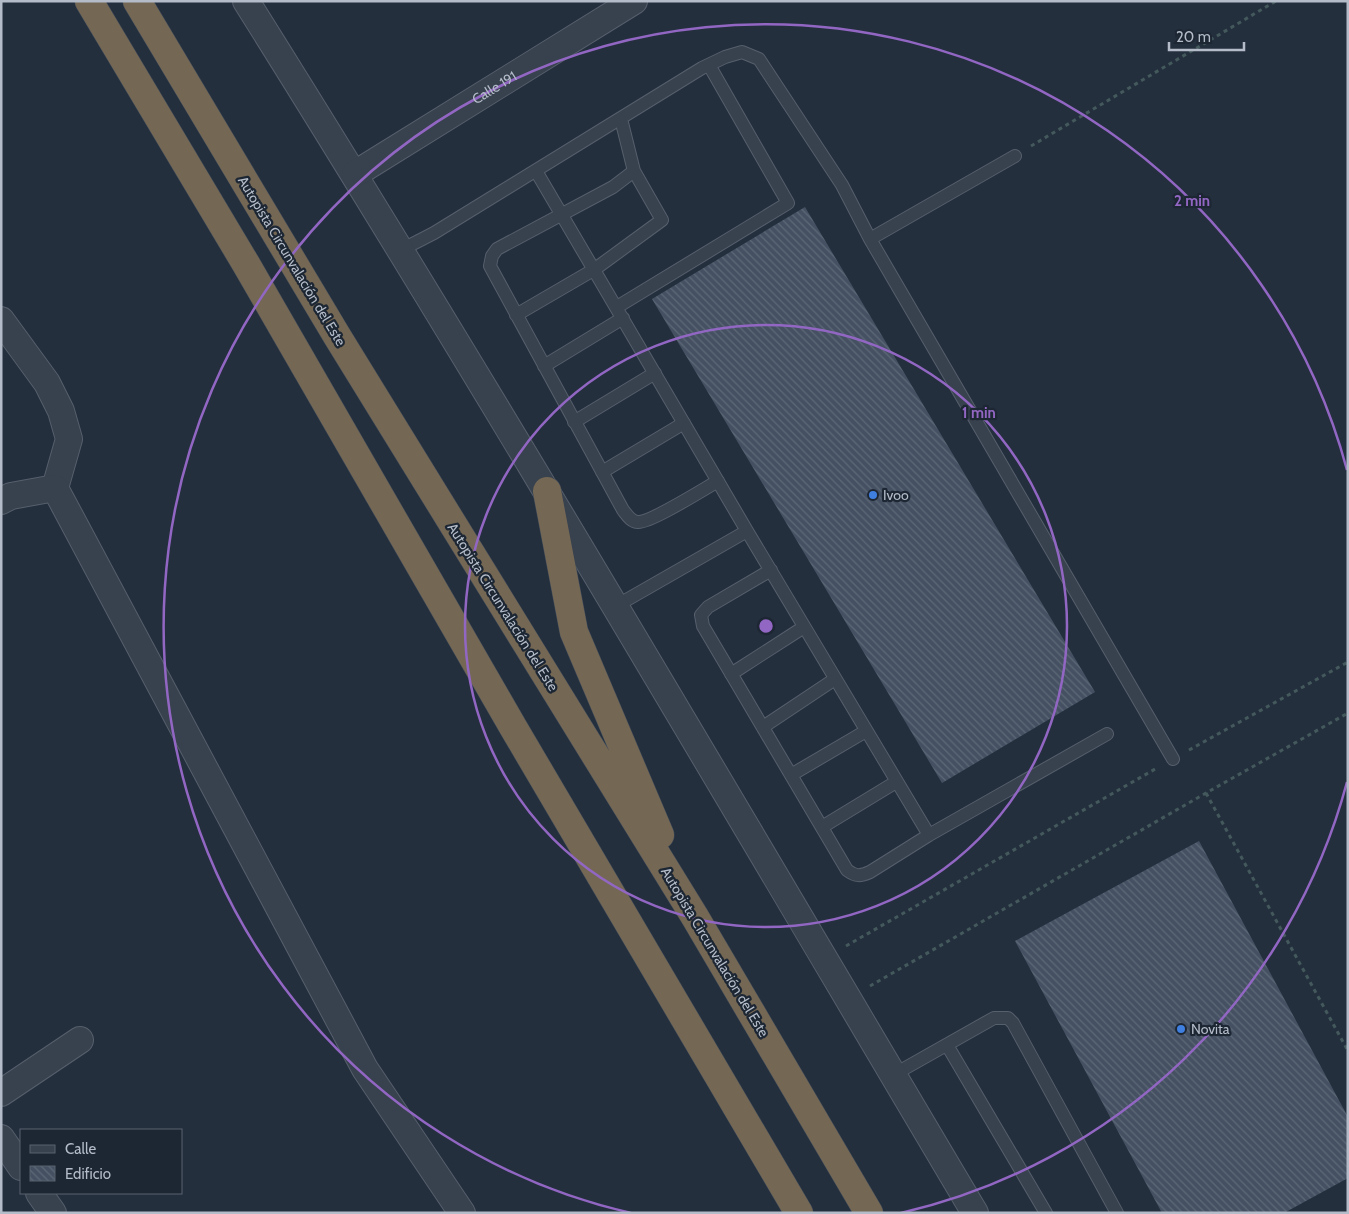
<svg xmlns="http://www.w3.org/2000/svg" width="1349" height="1214" font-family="Cabin,sans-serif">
  <defs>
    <pattern id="building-back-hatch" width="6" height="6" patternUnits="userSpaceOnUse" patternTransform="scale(1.25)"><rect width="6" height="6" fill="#455162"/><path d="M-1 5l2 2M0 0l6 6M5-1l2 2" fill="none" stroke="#5d6877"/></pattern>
  </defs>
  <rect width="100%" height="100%" fill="#242f3e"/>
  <!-- building -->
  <path fill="url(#building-back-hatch)" d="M805 207 1095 692 942 783 652 299Z
    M1199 841 1348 1117V1178L1284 1213H1162L1015 941Z"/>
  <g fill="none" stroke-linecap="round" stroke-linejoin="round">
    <!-- lane casing -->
    <g stroke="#565f6c" stroke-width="14">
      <path id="lane" d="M621 119 634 171 613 187 497 249 492 256 490 266 623 510C627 515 631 522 638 522 650 523 704 489 718 481
        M536 171 747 531 929 835
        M870 239 1015 156
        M401 250 434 233 702 68 725 57 742 52 759 59 842 185 870 239 1173 759
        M617 307 788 203 709 65
        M516 315 595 269 662 220 634 171
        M544 366 623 318
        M574 422 655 373
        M602 472 684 423
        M771 570 708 607 701 615 703 626 847 870C856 877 861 876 870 872L929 835 1107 734
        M616 606 747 531
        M731 674 804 627
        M763 727 835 679
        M791 775 866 731
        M822 827 896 782
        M947 1045 1046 1213
        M893 1075 994 1018H1008L1013 1023 1117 1213"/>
    </g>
    <!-- street casing -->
    <g stroke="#565f6c" stroke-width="28">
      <g id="street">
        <path d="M246 1C497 401 734 807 975 1213"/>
        <path id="s1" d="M355 174 634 1"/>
        <path d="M1 320 47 383 61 411 69 439 55 488"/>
        <path d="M1 501 11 496 55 488 365 1069 462 1213"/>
        <path d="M1 1093 80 1040"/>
        <path d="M1 1138 21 1167"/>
        <path d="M39 1193 53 1213"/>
      </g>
    </g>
    <!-- highway casing -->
    <g stroke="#434c59" stroke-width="29">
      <path id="highway" d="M89 1 246 264 513 727 799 1213
        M137 1 337 336 695 917 869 1213
        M547 491 574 632 660 835"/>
    </g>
    <!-- path -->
    <path stroke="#44595c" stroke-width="3" stroke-dasharray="4 4" stroke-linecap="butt" d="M1031 146 1276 1
      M1189 750 1348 662
      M1206 793 1348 1051
      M846 946 1157 768
      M870 986 1206 793 1348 713"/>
    <!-- lane -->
    <use href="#lane" stroke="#38414e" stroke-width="12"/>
    <!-- street -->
    <use href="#street" stroke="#38414e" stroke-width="26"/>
    <!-- highway -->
    <use href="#highway" stroke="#746855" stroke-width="28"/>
  </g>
  <!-- distance rings -->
  <g fill="none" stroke="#9266c3" stroke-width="2.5">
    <circle cx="766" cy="626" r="301"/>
    <path d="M1347 782A602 602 0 0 1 901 1213M631 1213A602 602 0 1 1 1347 470"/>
  </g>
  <!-- markers -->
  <g fill="#3f7fe0" stroke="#1d2633" stroke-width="2">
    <circle cx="873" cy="495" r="5"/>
    <circle cx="1181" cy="1029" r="5"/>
  </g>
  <g text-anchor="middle" stroke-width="4.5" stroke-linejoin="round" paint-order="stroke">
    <!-- street labels -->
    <g font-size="14" fill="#b4bcc9" stroke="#1d2633">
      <text dy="5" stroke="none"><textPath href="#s1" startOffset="164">Calle 191</textPath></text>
      <text transform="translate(292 261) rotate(59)" y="5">Autopista Circunvalación del Este</text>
      <text transform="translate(503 607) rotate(58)" y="5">Autopista Circunvalación del Este</text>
      <text transform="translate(715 952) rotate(59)" y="5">Autopista Circunvalación del Este</text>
    </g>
    <!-- poi labels -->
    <g font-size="14" fill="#b4bcc9" stroke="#1d2633" text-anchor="start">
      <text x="883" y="500">Ivoo</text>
      <text x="1191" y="1034">Novita</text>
    </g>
  </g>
  <circle cx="766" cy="626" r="8" fill="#9266c3" stroke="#1d2633" stroke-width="2.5"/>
  <g font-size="15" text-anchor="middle" font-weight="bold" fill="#9266c3" stroke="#1d2633" stroke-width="4.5" stroke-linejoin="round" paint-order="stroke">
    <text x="1192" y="206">2 min</text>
    <text x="979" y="418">1 min</text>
  </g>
  <!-- border -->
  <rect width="1349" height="1214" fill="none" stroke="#b4bcc9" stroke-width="5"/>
  <!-- legend -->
  <rect x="20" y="1129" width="162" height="65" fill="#1d2633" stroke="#59626f"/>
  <rect x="30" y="1145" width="25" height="8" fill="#38414e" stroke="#59626f"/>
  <text x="65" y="1154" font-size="15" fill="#b4bcc9">Calle</text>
  <rect x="30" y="1166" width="25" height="15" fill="url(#building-back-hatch)" stroke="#59626f"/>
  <text x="65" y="1179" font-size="15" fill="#b4bcc9">Edificio</text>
  <!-- scale -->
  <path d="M1169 42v8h75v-8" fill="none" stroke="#b4bcc9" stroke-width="2.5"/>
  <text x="1176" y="42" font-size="15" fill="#b4bcc9" stroke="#1d2633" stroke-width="4" paint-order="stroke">20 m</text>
</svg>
